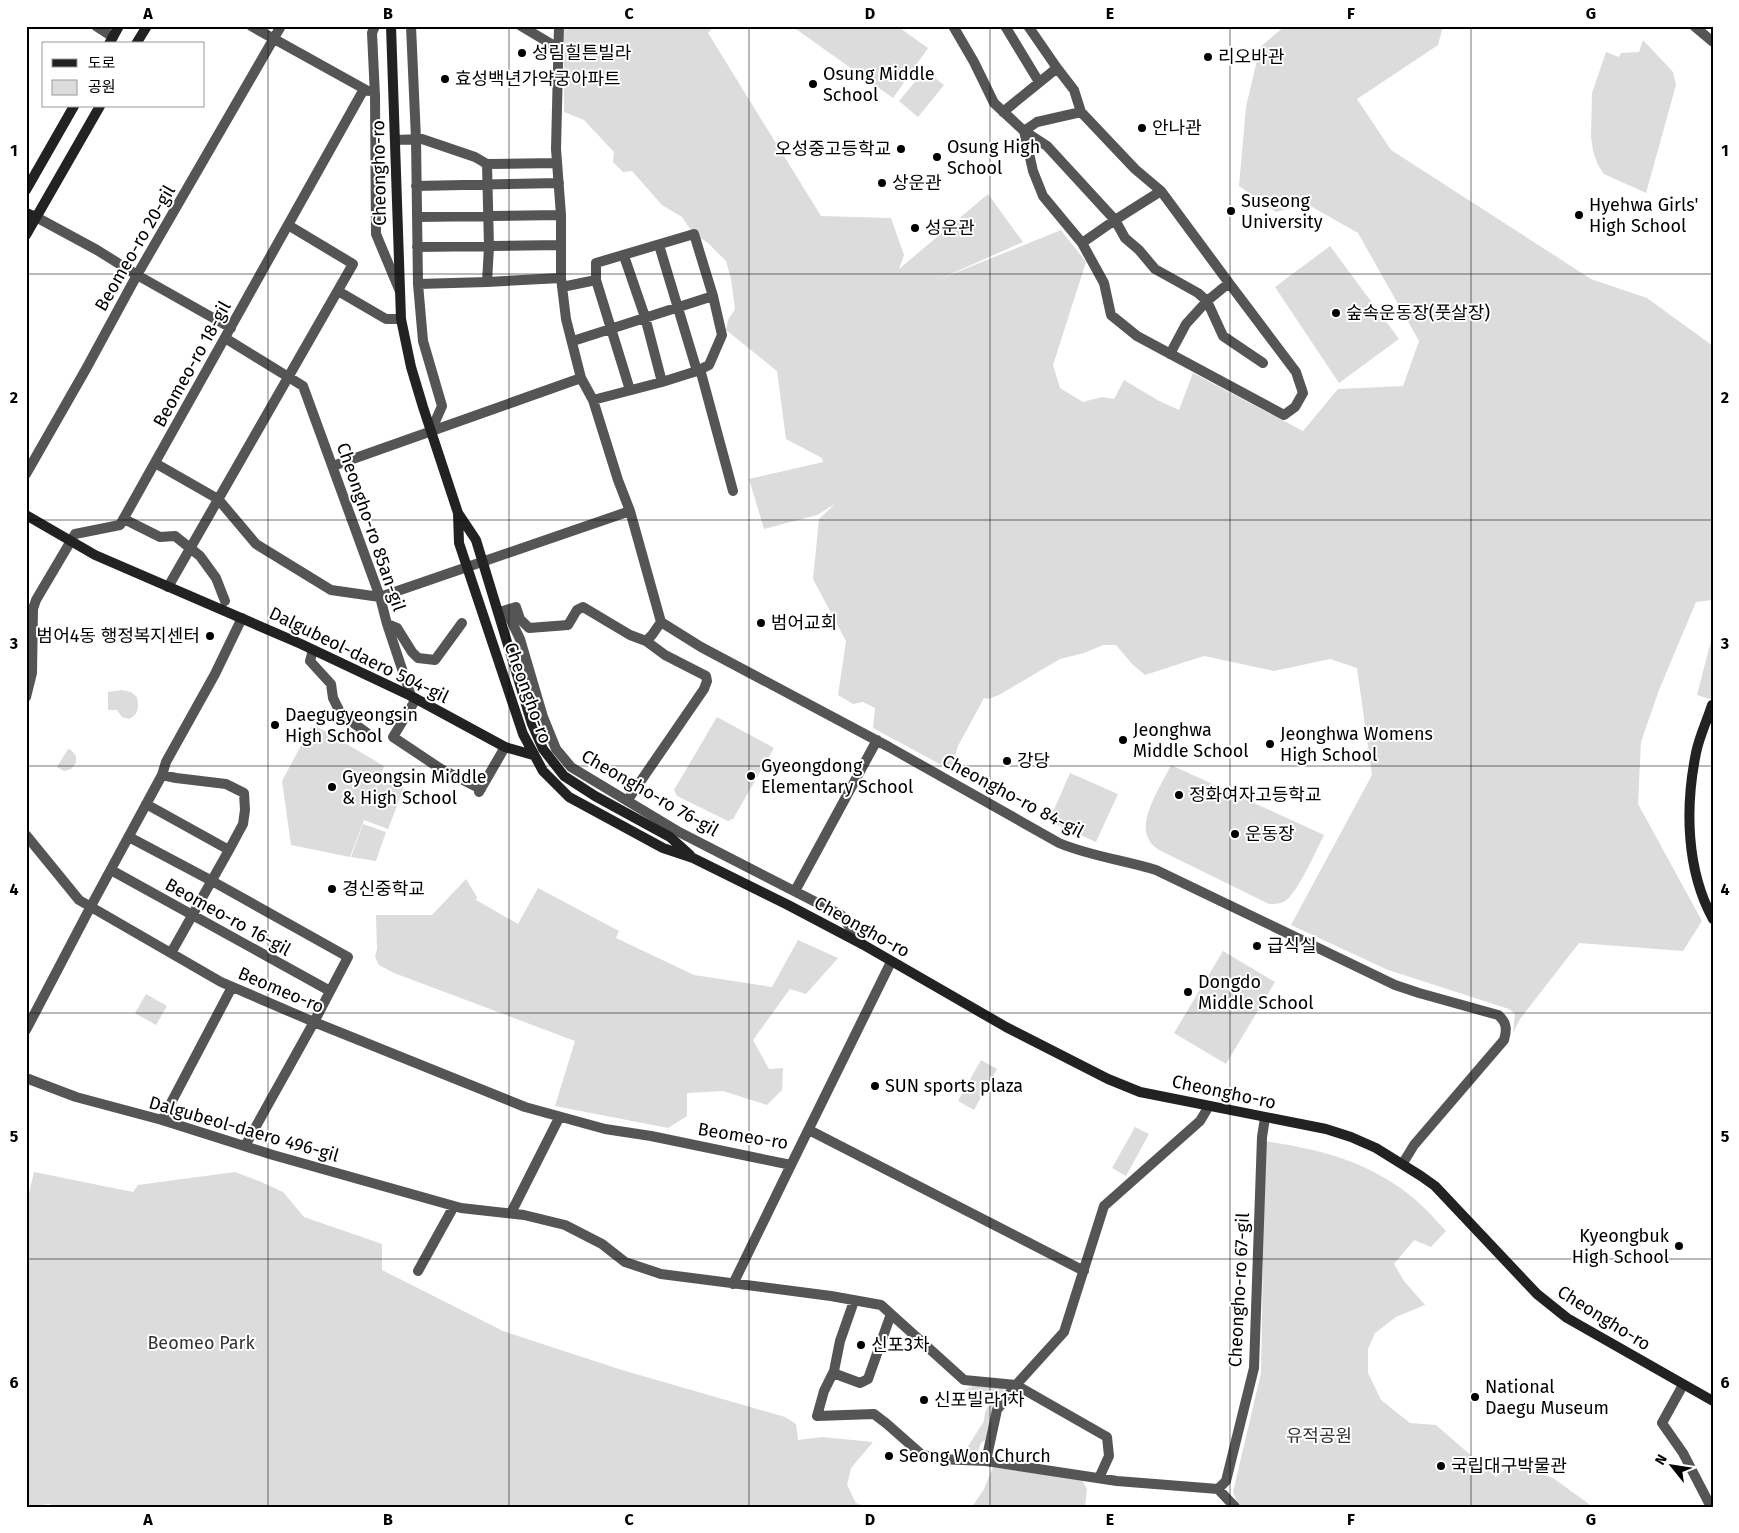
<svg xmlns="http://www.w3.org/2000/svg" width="1739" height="1533" font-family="'Fira Sans','Noto Sans KR',sans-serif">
  <rect width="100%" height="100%" fill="#fff"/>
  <!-- green -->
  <path fill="#dcdcdc" d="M564 26H714L708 33 821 216 891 218 904 255 899 269 988 194 1023 242 935 281 1061 230 1086 262 1053 365 1060 388 1083 402 1102 397 1114 399 1124 380 1159 401 1179 410 1193 373 1303 431 1338 389 1403 386 1419 341 1358 233 1307 204 1276 212 1239 186 1246 107 1260 47 1285 26H1443L1438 45 1357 99 1391 150 1591 279 1647 298 1713 346V600L1696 602 1659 690 1641 742 1638 804 1702 921 1683 951 1579 943 1520 1019 1513 1033 1515 1014 1509 1009 1388 970 1291 925 1372 775 1357 668 1330 659 1274 671 1204 656 1145 675 1132 664 1116 645H1103L1084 653 1060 659 999 695 988 699 984 698 958 746 951 770 873 728 875 708 863 702 853 704 838 695 846 641 813 579 819 519 835 504 817 515 764 529 749 479 823 462 822 458 786 439 777 371 726 330 728 320 735 309 731 279 726 261 708 243 702 239H697L682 217 662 205 632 171 623 172 613 162 614 152 584 120 564 112Z
    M793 26H897L928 48 893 98 793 27Z
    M1643 40 1673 72 1676 85 1646 193 1604 174 1598 165 1593 151 1591 136 1592 93 1606 52 1619 57 1621 53 1639 52Z
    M925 70 944 85 918 117 899 101Z
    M1330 246 1399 339 1339 383 1275 287Z
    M1713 633V700L1697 695Z
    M122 690 131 692 137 697C139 707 139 714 129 719L122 717 117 710H108V692Z
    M717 717 774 748 733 819 728 821 677 796 674 790Z
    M316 726 384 766 370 804 380 779 404 788 388 829 364 820 350 857 291 845 282 781 311 727Z
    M68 749 71 750 76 756V763L71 769 64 771 57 767Z
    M1171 765 1324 835C1317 849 1297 894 1285 901 1280 904 1275 904 1269 904L1159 850C1153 846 1149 842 1147 835 1140 817 1163 782 1171 765Z
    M1070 773 1118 794 1096 842 1049 821Z
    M363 824 386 832 376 861 351 857Z
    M466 879 477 897 476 900 518 924 538 888 619 931 616 938 694 975 772 987 798 940 838 958 806 994 790 989 753 1040 769 1069 783 1068 782 1090 767 1105 723 1091 687 1093V1116L668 1128 555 1106 575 1041 394 973 379 965 375 957 377 949 376 915H432Z
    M1223 951 1275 982 1226 1064 1174 1033Z
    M146 994 167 1006 156 1025 135 1013Z
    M981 1060 997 1069 974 1110 958 1101Z
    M1135 1127 1149 1134 1126 1176 1112 1168Z
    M1265 1141C1319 1150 1362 1159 1407 1193 1422 1204 1434 1218 1446 1231L1431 1247 1414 1240 1394 1264 1404 1281 1425 1305 1396 1317 1375 1333 1368 1349V1373L1381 1400 1410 1423 1436 1425 1496 1477 1511 1464 1553 1478 1593 1507H1239L1233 1492 1261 1373Z
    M34 1172 133 1192 138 1185 235 1172 259 1181 283 1192 304 1217 382 1244V1270L503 1331 622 1370 785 1417 796 1424 798 1440 822 1437 873 1442 851 1468 847 1485 856 1503 867 1507H51L50 1504 26 1507V1205Z
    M973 1386 1000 1387 1006 1392 993 1407 985 1440 981 1443 977 1453H967V1448L984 1421 985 1412 993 1398 976 1390 961 1392Z
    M993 1467 1082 1480 1087 1489 1085 1507H972L984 1489Z"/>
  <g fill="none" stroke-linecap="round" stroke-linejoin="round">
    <!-- street -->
    <path stroke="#555" stroke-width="10" d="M96 26 113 37
      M251 26 368 91
      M375 26 372 33 375 96 376 234 399 289
      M411 26 416 139 418 284 423 341 442 406 431 431
      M521 26 558 48
      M559 26 556 149 561 215V278L566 319 581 378 593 400 618 480 630 511 661 622 701 647 889 747 1059 843C1090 856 1123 860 1156 870L1395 985 1419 993 1498 1015C1507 1022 1507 1030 1504 1040L1414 1145 1403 1163
      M953 26 974 62 994 103 1024 131 1033 171 1043 196 1082 243 1104 283 1111 315 1137 336 1284 415 1295 407 1303 393 1296 372 1229 283 1207 301 1198 293 1155 269 1139 250 1125 238 1115 220 1082 243
      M1005 26 1039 82
      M1028 26 1057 68
      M1694 26 1713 42
      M1003 112 1057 68 1074 90 1081 112 1135 169 1161 191 1115 220 1047 146 1024 131 1037 122 1081 112
      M395 140 422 139 475 157 487 164 557 163
      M487 164 489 247 487 282
      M416 186 559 183
      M1161 191 1229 283
      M36 217 97 250 137 275 231 328
      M417 217 561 215
      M659 245 697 371
      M417 247 561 245
      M624 256 645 317 662 382
      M418 284 487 282 561 278
      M562 287 596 280
      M338 291 386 319H401
      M225 338 303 386 380 597 387 624 411 696
      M573 341 713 296
      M1170 354 1186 324 1207 301 1223 336 1263 363
      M700 369 733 491
      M593 400 662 382 697 371 709 365 722 335 713 296 694 234 596 263V280L630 390
      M155 463 218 499 256 544 331 590 380 597 630 511
      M333 466 581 378
      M26 474 86 369 137 275 281 26
      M124 519 160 537 175 536 200 556 216 578 225 601
      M168 587 353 264 288 225
      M506 610 516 607 520 619 529 628 568 625 577 610 583 607 630 635 646 641 665 655 706 676 707 681 704 689 627 801
      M498 612 506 610 520 639 543 717 556 749 571 767 679 832 841 915 862 944
      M387 624 397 628 412 652 418 658 435 660 462 623
      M646 641 652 635 661 622
      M313 650 310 661 331 684 333 698 341 714 367 733
      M26 697 32 673 33 609 36 600 75 534 120 525 364 89
      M416 699 393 737 441 769 481 789
      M162 775 176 778 226 784 244 793 245 810 243 824 229 850 171 953
      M479 792 505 747
      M146 804 229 850
      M26 835 79 900 221 982 314 1022 525 1107 605 1129 651 1136 791 1165 891 962
      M129 837 212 881 348 957 314 1022 245 1146
      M111 870 330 991
      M795 891 877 740
      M26 1030 91 906 162 775 166 762 215 674 242 618
      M26 1078 76 1097 162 1120 273 1155 461 1208 524 1215 565 1225 602 1244 625 1262 661 1274 831 1296 881 1305 964 1380 1016 1385 1107 1437 1109 1456 1099 1478
      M162 1120 232 987
      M809 1130 1084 1271
      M511 1213 559 1118
      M418 1271 454 1206
      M733 1284 791 1165
      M854 1301 840 1341 834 1371 824 1391 817 1416 874 1414 887 1424 921 1454 938 1459 986 1461 1117 1481 1218 1489 1226 1481 1254 1368 1262 1137 1265 1118
      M833 1373 860 1383 868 1379 891 1314
      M1683 1385 1662 1423 1683 1453 1711 1507
      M986 1461 997 1410 1016 1385 1064 1332 1104 1206 1200 1121 1209 1106
      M1218 1489 1235 1507"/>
    <!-- secondary -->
    <path stroke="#222" stroke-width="10" d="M391 26 401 319 411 367 423 407 458 513 476 540 532 724 543 749 564 776 595 796 670 837 690 855
      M109 44 119 26
      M136 44 147 26
      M26 190 74 106
      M26 213 36 217
      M26 235 100 106
      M458 513 459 543 523 734 543 771 569 797 663 848 693 858 788 905 862 944 1006 1027 1108 1079 1140 1092 1326 1129 1351 1137 1376 1148 1421 1176 1435 1186 1537 1294 1567 1318 1713 1401
      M26 515 95 555 301 644 411 696 505 747 533 755
      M1712 705C1707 721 1699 737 1696 753 1685 807 1686 870 1713 919"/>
  </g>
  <!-- grid -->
  <path fill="none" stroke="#000" stroke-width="1" stroke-opacity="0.55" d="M268 26V1507M509 26V1507M749 26V1507M990 26V1507M1230 26V1507M1471 26V1507M26 274H1713M26 520H1713M26 766H1713M26 1013H1713M26 1259H1713"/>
  <!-- markers -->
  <g fill="#000" stroke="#fff" stroke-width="2">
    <circle cx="522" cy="53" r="5"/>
    <circle cx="1208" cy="57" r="5"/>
    <circle cx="445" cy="79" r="5"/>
    <circle cx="813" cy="84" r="5"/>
    <circle cx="1142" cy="128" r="5"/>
    <circle cx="901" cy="149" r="5"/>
    <circle cx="937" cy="157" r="5"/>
    <circle cx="882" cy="183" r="5"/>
    <circle cx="1231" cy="211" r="5"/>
    <circle cx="1579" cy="215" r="5"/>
    <circle cx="915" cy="228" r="5"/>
    <circle cx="1336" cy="313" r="5"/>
    <circle cx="761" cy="623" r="5"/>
    <circle cx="210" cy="636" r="5"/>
    <circle cx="275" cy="725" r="5"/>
    <circle cx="1123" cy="740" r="5"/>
    <circle cx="1270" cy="744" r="5"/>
    <circle cx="1007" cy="761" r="5"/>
    <circle cx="751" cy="776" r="5"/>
    <circle cx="332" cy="787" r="5"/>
    <circle cx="1179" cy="795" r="5"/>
    <circle cx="1235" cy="834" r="5"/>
    <circle cx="332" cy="889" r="5"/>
    <circle cx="1257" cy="946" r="5"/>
    <circle cx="1188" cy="992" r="5"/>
    <circle cx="875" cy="1086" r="5"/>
    <circle cx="1679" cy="1246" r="5"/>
    <circle cx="861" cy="1345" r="5"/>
    <circle cx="1475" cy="1397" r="5"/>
    <circle cx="924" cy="1400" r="5"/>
    <circle cx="889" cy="1456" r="5"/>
    <circle cx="1441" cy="1466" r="5"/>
  </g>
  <g text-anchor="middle" stroke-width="4" stroke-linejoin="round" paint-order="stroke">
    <!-- poi labels -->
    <g font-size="18" fill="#000" stroke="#fff" text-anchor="start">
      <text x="532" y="59">성림힐튼빌라</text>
      <text x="1218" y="63">리오바관</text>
      <text x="823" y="80">Osung Middle<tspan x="823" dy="21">School</tspan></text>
      <text x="455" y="85">효성백년가약궁아파트</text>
      <text x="1152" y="134">안나관</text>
      <text x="947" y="153">Osung High<tspan x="947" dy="21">School</tspan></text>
      <text x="891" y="155" text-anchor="end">오성중고등학교</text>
      <text x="892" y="189">상운관</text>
      <text x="1241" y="207">Suseong<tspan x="1241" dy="21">University</tspan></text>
      <text x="1589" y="211">Hyehwa Girls'<tspan x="1589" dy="21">High School</tspan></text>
      <text x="925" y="234">성운관</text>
      <text x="1346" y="319">숲속운동장(풋살장)</text>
      <text x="771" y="629">범어교회</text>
      <text x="200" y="642" text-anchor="end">범어4동 행정복지센터</text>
      <text x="285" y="721">Daegugyeongsin<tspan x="285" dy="21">High School</tspan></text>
      <text x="1133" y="736">Jeonghwa<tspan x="1133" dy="21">Middle School</tspan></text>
      <text x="1280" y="740">Jeonghwa Womens<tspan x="1280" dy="21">High School</tspan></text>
      <text x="1017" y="767">강당</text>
      <text x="761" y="772">Gyeongdong<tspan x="761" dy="21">Elementary School</tspan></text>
      <text x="342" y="783">Gyeongsin Middle<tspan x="342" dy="21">&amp; High School</tspan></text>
      <text x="1189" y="801">정화여자고등학교</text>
      <text x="1245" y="840">운동장</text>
      <text x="342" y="895">경신중학교</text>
      <text x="1267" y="952">급식실</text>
      <text x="1198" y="988">Dongdo<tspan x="1198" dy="21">Middle School</tspan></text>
      <text x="885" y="1092">SUN sports plaza</text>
      <text x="1669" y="1242" text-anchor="end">Kyeongbuk<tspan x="1669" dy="21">High School</tspan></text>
      <text x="871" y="1351">신포3차</text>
      <text x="1485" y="1393">National<tspan x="1485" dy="21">Daegu Museum</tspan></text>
      <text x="934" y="1406">신포빌라1차</text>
      <text x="899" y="1462">Seong Won Church</text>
      <text x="1451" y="1472">국립대구박물관</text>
    </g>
    <!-- street labels -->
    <g font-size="18" fill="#000" stroke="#fff">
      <text transform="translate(379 173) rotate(-91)" y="6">Cheongho-ro</text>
      <text transform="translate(135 248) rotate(-60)" y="6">Beomeo-ro 20-gil</text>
      <text transform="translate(192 364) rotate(-61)" y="6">Beomeo-ro 18-gil</text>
      <text transform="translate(371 527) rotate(71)" y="6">Cheongho-ro 85an-gil</text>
      <text transform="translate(359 655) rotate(26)" y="6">Dalgubeol-daero 504-gil</text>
      <text transform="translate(528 693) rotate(70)" y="6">Cheongho-ro</text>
      <text transform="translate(650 793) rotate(30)" y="6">Cheongho-ro 76-gil</text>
      <text transform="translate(1013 796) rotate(28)" y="6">Cheongho-ro 84-gil</text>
      <text transform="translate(228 917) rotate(29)" y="6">Beomeo-ro 16-gil</text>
      <text transform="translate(862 927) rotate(29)" y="6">Cheongho-ro</text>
      <text transform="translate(281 990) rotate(23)" y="6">Beomeo-ro</text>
      <text transform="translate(1224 1092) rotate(12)" y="6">Cheongho-ro</text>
      <text transform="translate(244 1129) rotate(16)" y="6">Dalgubeol-daero 496-gil</text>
      <text transform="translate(743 1136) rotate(9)" y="6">Beomeo-ro</text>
      <text transform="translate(1239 1290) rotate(-87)" y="6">Cheongho-ro 67-gil</text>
      <text transform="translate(1604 1318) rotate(32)" y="6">Cheongho-ro</text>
    </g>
    <!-- park labels -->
    <g font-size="18" fill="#333" stroke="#fff">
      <text x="201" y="1349">Beomeo Park</text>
      <text x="1319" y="1442">유적공원</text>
    </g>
  </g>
  <!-- border -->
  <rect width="1739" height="1533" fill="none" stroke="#ffffff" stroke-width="55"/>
  <!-- legend -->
  <rect x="42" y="42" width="162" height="65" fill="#ffffff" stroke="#999999"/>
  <rect x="52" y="59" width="25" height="8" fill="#222222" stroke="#999999"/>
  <text x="88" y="68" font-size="15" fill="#000000">도로</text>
  <rect x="52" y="80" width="25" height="15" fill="#dcdcdc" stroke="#999999"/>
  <text x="88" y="92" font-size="15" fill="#000000">공원</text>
  <!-- north arrow -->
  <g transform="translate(1672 1466) rotate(300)" stroke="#ffffff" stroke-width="4" paint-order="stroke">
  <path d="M0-4L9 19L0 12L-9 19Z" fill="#000000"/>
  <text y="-8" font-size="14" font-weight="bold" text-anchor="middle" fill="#000000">N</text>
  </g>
  <rect x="28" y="28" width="1684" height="1478" fill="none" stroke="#000" stroke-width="2"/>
  <g font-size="16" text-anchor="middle" font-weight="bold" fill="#000">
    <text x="148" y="19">A</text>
    <text x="388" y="19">B</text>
    <text x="629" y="19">C</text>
    <text x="870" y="19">D</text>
    <text x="1110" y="19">E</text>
    <text x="1351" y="19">F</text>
    <text x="1591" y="19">G</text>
    <text x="14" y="156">1</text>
    <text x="1725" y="156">1</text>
    <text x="14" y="403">2</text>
    <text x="1725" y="403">2</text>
    <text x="14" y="649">3</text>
    <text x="1725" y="649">3</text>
    <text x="14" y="895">4</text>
    <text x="1725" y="895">4</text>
    <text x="14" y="1142">5</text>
    <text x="1725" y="1142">5</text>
    <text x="14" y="1388">6</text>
    <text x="1725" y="1388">6</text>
    <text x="148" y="1525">A</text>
    <text x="388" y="1525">B</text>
    <text x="629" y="1525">C</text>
    <text x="870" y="1525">D</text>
    <text x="1110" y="1525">E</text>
    <text x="1351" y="1525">F</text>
    <text x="1591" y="1525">G</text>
  </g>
</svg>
